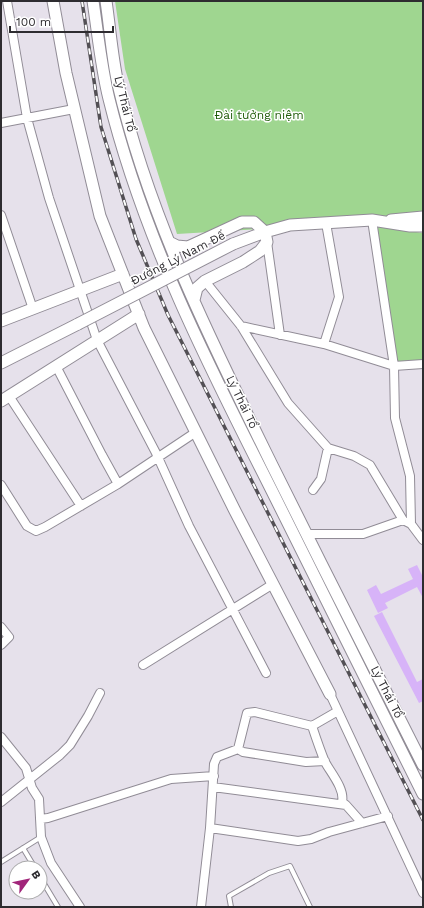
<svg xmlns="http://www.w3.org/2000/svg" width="424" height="908" font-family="'Work Sans',sans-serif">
  <rect width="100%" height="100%" fill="#e6e1eb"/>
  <!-- green -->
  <path fill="#9fd690" d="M115 1H423V219L177 234 125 69Z
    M374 226 423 233V364L394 366Z"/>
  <!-- building -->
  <path fill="#d7b3f8" d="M417 565 423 577V598L417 587 385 603 388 608 378 613 367 590 376 585 381 594 413 579 408 569Z
    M382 612 417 682 423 679V701L419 703 374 616Z"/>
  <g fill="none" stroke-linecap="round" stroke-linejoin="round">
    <!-- lane casing -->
    <g stroke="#918c96" stroke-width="6">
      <path id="lane" d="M23 848 35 868
        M1 862 41 837
        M40 877 58 907
        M231 907 229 896 269 873 290 866 310 907"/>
    </g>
    <!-- street casing -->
    <g stroke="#918c96" stroke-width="10">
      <path id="street" d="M7 1 27 118 49 198 97 340 156 453 189 526 266 673
        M1 123 74 109
        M1 215 33 309
        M372 220 394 366 395 418 410 476 411 524
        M267 242 280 335
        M205 281 241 326 288 403 328 448 354 456 370 465 403 520 411 524 423 540
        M241 326 324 344 394 366 423 364
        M324 344 339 297 326 223
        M56 366 102 455 118 484
        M9 396 81 506
        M1 485 27 526 36 531 45 527 118 484 196 432
        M313 490 321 479 328 448
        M307 534H363L403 520
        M1 627 9 637 1 645
        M143 665 273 584
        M330 694 423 893
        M312 726 338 711
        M1 737 26 768 32 788 39 799 41 837 51 863 80 907
        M213 787 346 805 342 802C345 789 331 773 325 762 320 750 316 738 312 726L255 712 247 713 238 749
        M1 802 60 755 70 745 88 716 100 693
        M346 805 362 823
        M40 819 48 818 171 779 214 776
        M210 828 298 841 311 839 329 832 388 816
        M201 907 210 828 214 764 217 757 238 749 243 752 306 762 325 761"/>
    </g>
    <!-- secondary casing -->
    <g stroke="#918c96" stroke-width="13">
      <path id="secondary" d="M53 1 66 73 100 216 144 328 234 509 330 694
        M93 1C98 34 101 67 109 99 143 237 208 365 272 491 322 592 373 693 423 794
        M106 1C110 28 112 57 118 84 149 217 211 341 271 463 321 564 372 664 423 765
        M391 220 423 217
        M169 242 177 246 188 247 242 222H254L265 232 267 242 260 251 243 262 205 281 197 288 194 300
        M233 244 265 232 290 225 372 220 410 226H423
        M1 321 123 274
        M1 363 78 324
        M1 401 139 314"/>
    </g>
    <!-- lane -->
    <use href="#lane" stroke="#fff" stroke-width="4"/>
    <!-- street -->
    <use href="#street" stroke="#fff" stroke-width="8"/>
    <!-- secondary -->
    <use href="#secondary" stroke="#fff" stroke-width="11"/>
    <!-- rail casing -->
    <g stroke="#535055" stroke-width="3.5">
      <path id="rail" d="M82 1 101 127 136 239 168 315 423 820"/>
    </g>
    <!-- rail -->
    <use href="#rail" stroke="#fff" stroke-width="2" stroke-dasharray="6" stroke-linecap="butt"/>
    <!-- secondary-bridge casing -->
    <g stroke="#918c96" stroke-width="13" stroke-linecap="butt">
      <path id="secondary-bridge" d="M78 324 233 244"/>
    </g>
    <!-- secondary-bridge -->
    <use href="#secondary-bridge" stroke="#fff" stroke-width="11"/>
  </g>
  <g text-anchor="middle" stroke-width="3" stroke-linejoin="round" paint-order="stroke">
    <!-- street labels -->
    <g font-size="12" fill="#2e2c30" stroke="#fff">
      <text transform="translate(125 104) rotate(76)" y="4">Lý Thái Tổ</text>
      <text transform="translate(178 258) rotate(-27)" y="4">Đường Lý Nam Đế</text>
      <text transform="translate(242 402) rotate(64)" y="4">Lý Thái Tổ</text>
      <text transform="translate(387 692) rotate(63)" y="4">Lý Thái Tổ</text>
    </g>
    <!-- park labels -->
    <g font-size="12" fill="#205c09" stroke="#fff">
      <text x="259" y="119">Đài tưởng niệm</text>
    </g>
  </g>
  <!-- border -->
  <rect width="424" height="908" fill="none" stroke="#2e2c30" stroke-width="4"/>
  <!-- north arrow -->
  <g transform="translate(28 880) rotate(57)"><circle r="19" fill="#ffffff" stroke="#ababac"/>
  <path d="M0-3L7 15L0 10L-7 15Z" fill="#a1257a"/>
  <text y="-6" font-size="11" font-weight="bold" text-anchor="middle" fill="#2e2c30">B</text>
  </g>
  <!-- scale -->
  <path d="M10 26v6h103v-6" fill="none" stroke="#2e2c30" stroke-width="2"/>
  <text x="16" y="26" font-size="12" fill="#2e2c30" stroke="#ffffff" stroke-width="3" paint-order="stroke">100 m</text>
</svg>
